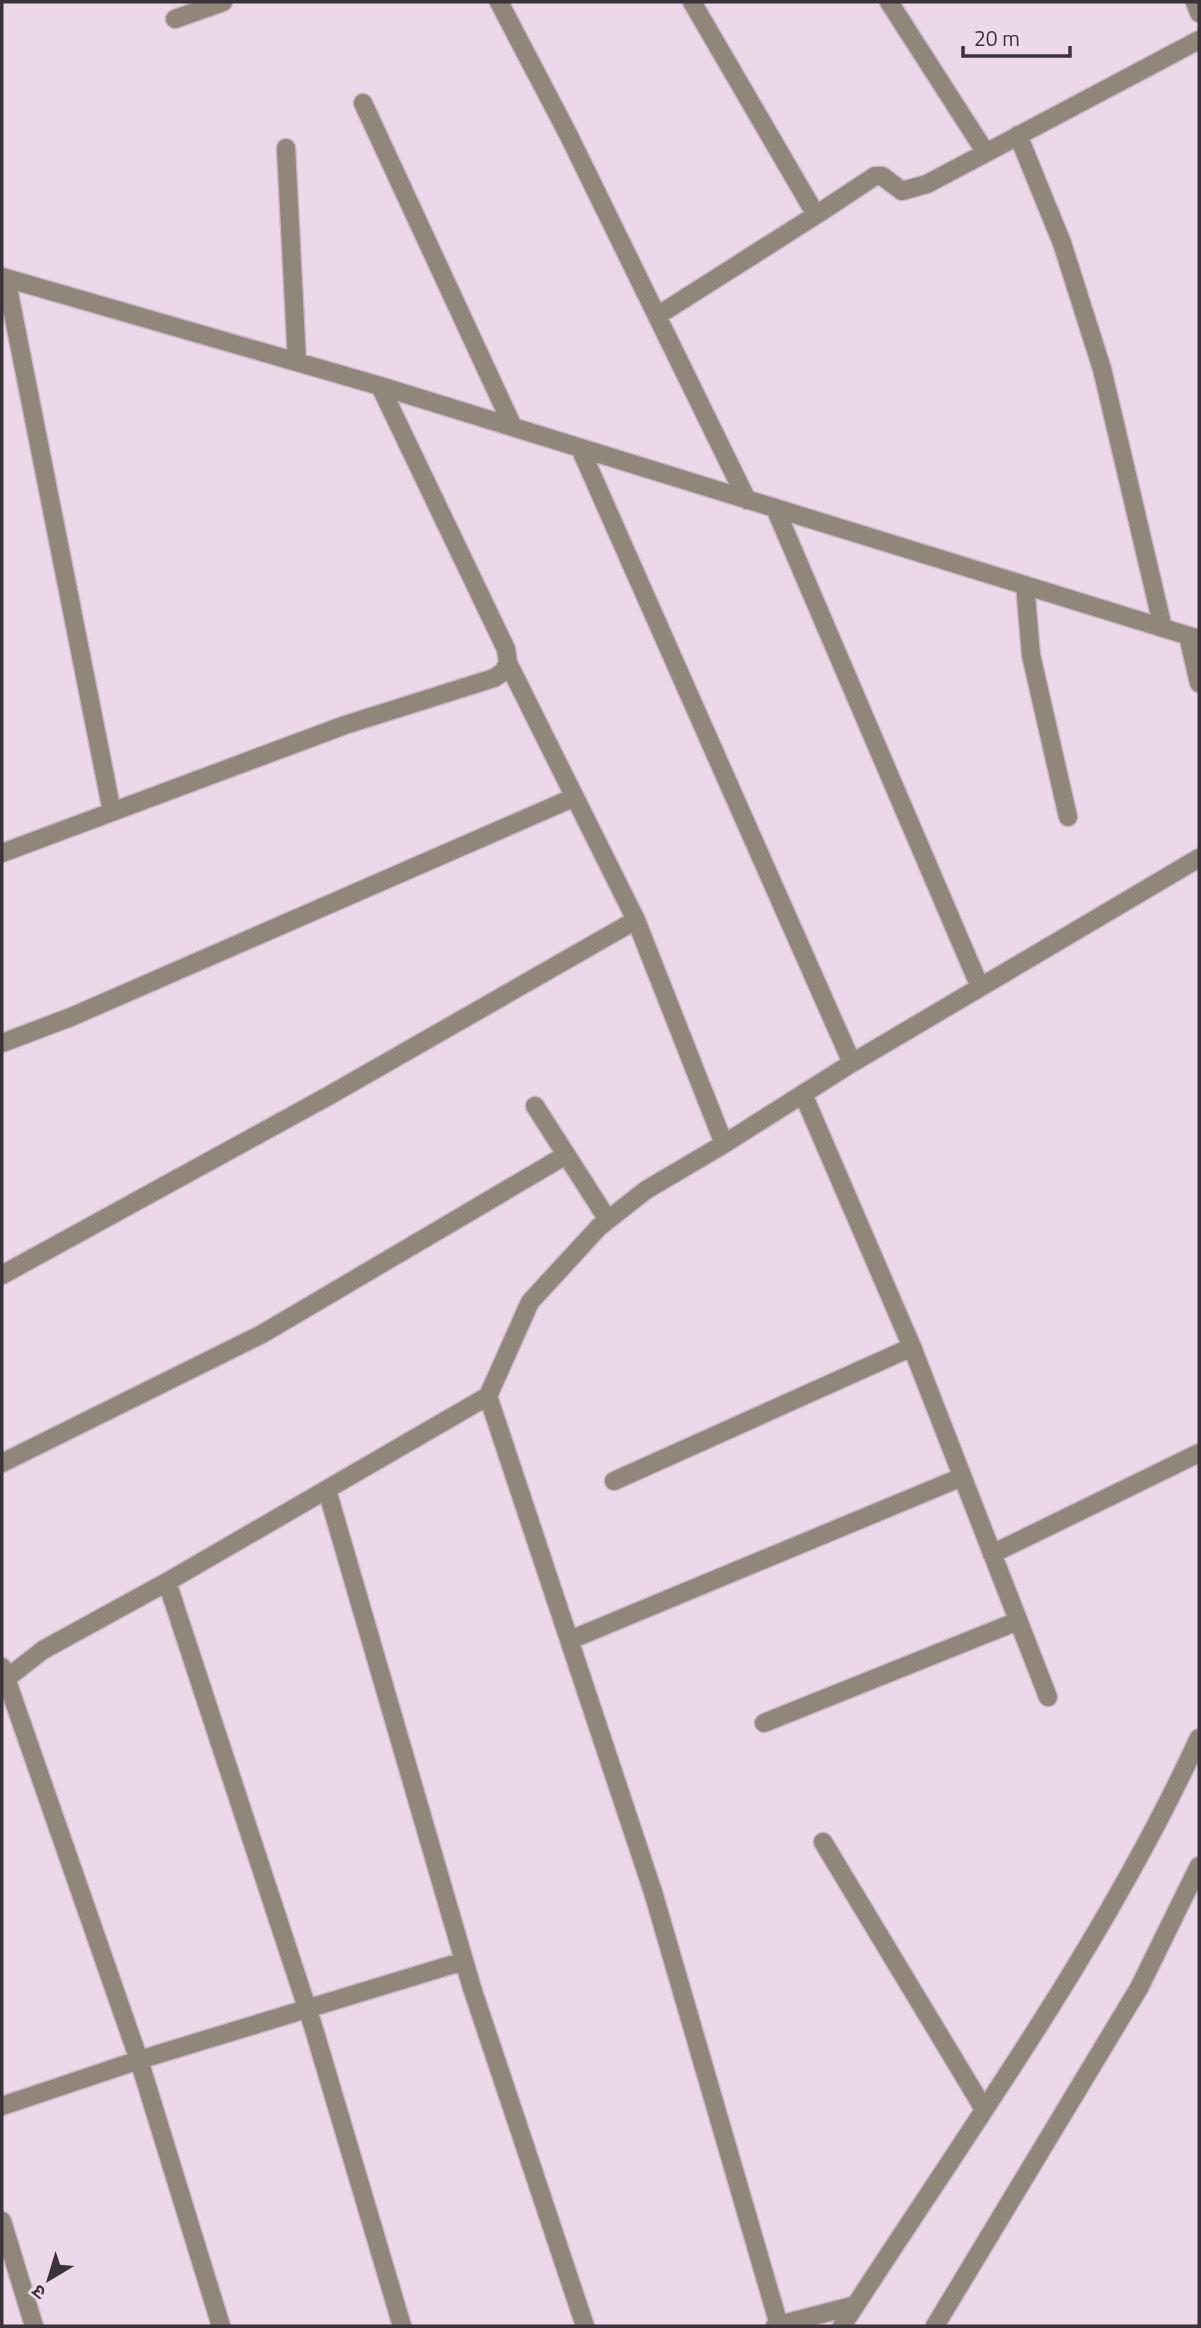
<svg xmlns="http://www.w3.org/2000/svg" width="1201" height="2328" font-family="'Titillium Web','Noto Sans Devanagari',sans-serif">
  <rect width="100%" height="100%" fill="#edd8ea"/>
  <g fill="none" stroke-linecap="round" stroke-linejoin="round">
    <!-- minor casing -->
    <g stroke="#c9b7c7" stroke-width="21">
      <path id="minor" d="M499 2 568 134 747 500
        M889 2 986 153
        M1195 2 1199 13
        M175 19 223 2
        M363 103 513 427
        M1018 135 1062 243 1102 369 1163 628
        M286 148 297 362
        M816 215 875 176H882L902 191 927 184 1199 40
        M2 277 380 386 1199 639
        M6 278 112 812
        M657 316 816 215 692 2
        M580 448 852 1063
        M775 508 980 987
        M1025 585 1031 655 1068 817
        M1188 636 1199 683
        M508 663 636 920
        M2 853 345 725 494 678 503 672 508 663 506 649 380 386
        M2 1043 71 1017 575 797
        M803 1094 912 1347 1048 1697
        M535 1106 608 1220
        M2 1275 330 1095 636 920 724 1144
        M488 1396 653 1892 779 2325
        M2 1463 262 1334 566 1155
        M614 1481 912 1347
        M327 1490 472 1988 585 2326
        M992 1554 1199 1453
        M167 1582 313 2026 402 2326
        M570 1640 962 1477
        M2 1667 139 2060 221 2326
        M2 1682 43 1650 167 1582 488 1396 530 1302 599 1227 646 1190 724 1144 852 1063 1199 858
        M764 1723 1018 1621
        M823 1842 984 2109
        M2 2106 139 2060 464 1961
        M2 2221 34 2326
        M775 2326 856 2305
        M842 2326C966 2134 1103 1946 1199 1738
        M935 2326 1139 1988 1199 1866"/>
    </g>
    <!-- minor -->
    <use href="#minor" stroke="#908679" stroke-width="18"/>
  </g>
  <!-- border -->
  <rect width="1201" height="2328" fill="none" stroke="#3b333a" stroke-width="7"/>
  <!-- north arrow -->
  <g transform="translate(49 2279) rotate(218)" stroke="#edd8ea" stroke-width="5" paint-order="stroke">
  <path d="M0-5L12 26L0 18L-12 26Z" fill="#3b333a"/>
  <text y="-10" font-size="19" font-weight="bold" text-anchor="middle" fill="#3b333a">उ</text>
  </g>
  <!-- scale -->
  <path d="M963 46v10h107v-10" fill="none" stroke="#3b333a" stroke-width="3.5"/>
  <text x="974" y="46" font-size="21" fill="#3b333a" stroke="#edd8ea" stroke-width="5" paint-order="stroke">20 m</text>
</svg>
